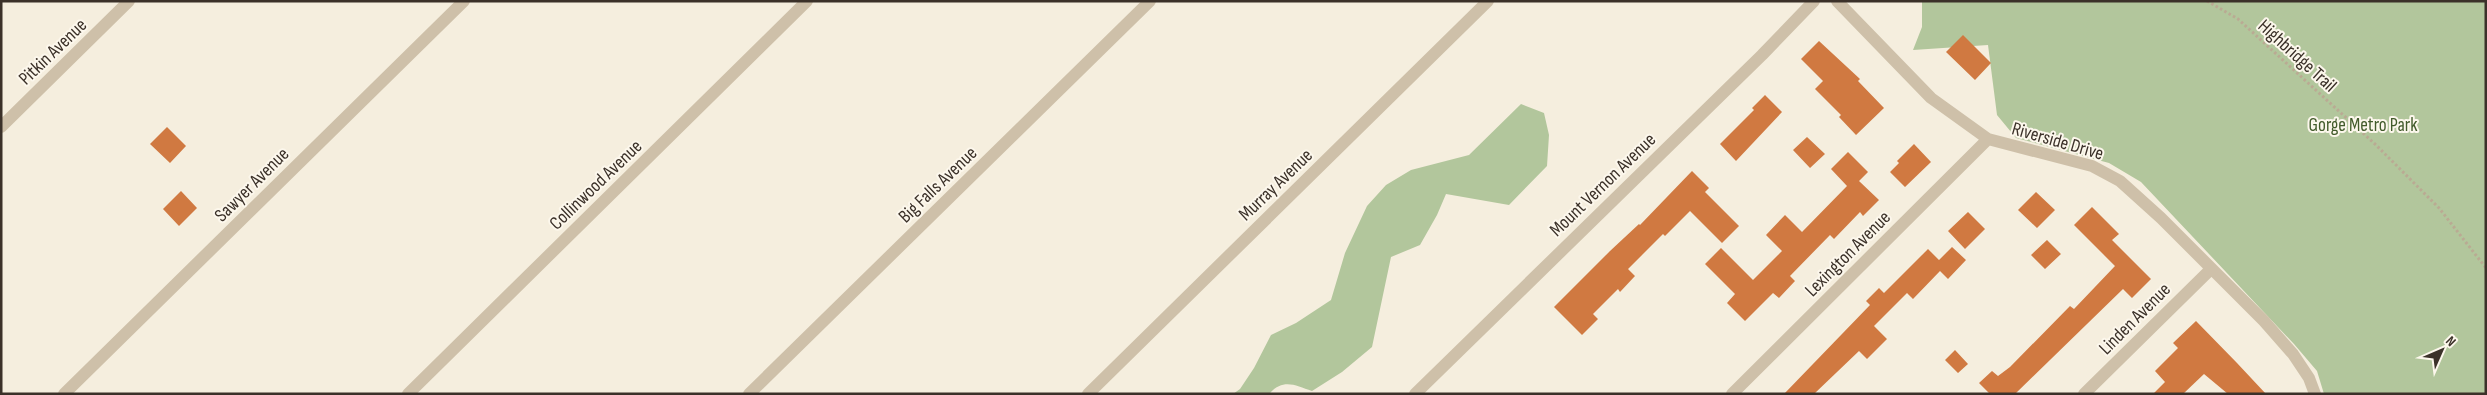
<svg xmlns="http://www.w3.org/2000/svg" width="2487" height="395" font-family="'Sofia Sans Condensed',sans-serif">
  <rect width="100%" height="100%" fill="#f5eede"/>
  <!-- green -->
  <path fill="#b2c69c" d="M1922 1H2486V394H2324L2317 371 2294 344 2141 182 2109 163 2016 138 1997 115 1988 45 1913 50 1922 27Z
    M1521 104 1544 113 1549 135 1547 166 1509 205 1446 194 1437 215 1420 245 1391 257 1372 347 1342 372 1312 391C1295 385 1283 378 1269 394H1233L1240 389 1254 368 1271 335 1296 323 1331 300 1345 253 1367 206 1386 185 1411 170 1469 155Z"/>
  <!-- building -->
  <path fill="#d07941" d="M1963 35 1991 63 1975 80 1946 52Z
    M1819 41 1860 79 1858 81 1884 108 1856 135 1839 117 1841 115 1815 89 1823 81 1801 59Z
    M1765 95 1782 112 1736 161 1720 144 1754 110 1752 108Z
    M167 127 186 146 170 163 150 144Z
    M1807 137 1825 154 1810 168 1793 150Z
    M1914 144 1931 162 1905 187 1890 172 1899 163 1897 161Z
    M1848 152 1868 172 1859 181 1879 200 1863 216 1860 212 1834 239 1830 235 1790 276 1795 281 1779 298 1773 293 1745 321 1727 303 1735 294 1705 264 1721 248 1753 280 1782 251 1766 235 1785 215 1802 232 1847 186 1831 169Z
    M1692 171 1709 188 1705 192 1739 226 1722 243 1690 211 1665 236 1663 234 1628 269 1635 276 1620 292 1618 289 1593 314 1598 319 1582 335 1554 307 1610 251 1639 224 1640 225Z
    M181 191 197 208 179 226 163 209Z
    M2036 192 2055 210 2037 228 2018 210Z
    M2092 207 2119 234 2112 240 2151 279 2132 298 2123 289 2015 394H1990L1979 383 1992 371 1998 376 2010 367 2070 306 2074 309 2115 266 2074 225Z
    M1968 212 1985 229 1965 249 1948 231Z
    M2047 240 2061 254 2045 269 2031 255Z
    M1952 247 1966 260 1948 279 1940 271 1913 299 1907 293 1874 326 1887 339 1867 359 1859 351 1814 394H1784L1870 305 1866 301 1879 288 1884 293 1928 249 1939 260Z
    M2196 321 2237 363 2266 394H2228L2204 374 2183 394H2153L2165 382 2155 371 2178 348 2173 343Z
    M1955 350 1968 364 1958 373 1945 360Z"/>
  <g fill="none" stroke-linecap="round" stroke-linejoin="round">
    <!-- path -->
    <path stroke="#baaa93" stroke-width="3" stroke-dasharray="2.5 2.5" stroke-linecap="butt" d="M2207 1 2238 19 2376 145 2439 208 2486 268"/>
    <!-- street -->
    <path stroke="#cec0a9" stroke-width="12" d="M1837 1 1931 98 1988 139 2092 166 2120 181 2161 218 2264 321 2293 354 2309 378 2315 394
      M1 127 129 1
      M64 394 464 1
      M408 394 807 1
      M749 394 1150 1
      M1088 394 1488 1
      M1415 394 1762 55 1814 1
      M1732 394 1988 139
      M2084 394 2211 269"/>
  </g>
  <g text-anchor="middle" stroke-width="4" stroke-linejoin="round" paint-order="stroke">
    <!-- street labels -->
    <g font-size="19" fill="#3b3129" stroke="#fcf7ec">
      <text transform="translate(52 51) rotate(-44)" y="7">Pitkin Avenue</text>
      <text transform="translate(2298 55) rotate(42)" y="7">Highbridge Trail</text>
      <text transform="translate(2058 140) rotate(16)" y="7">Riverside Drive</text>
      <text transform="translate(251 184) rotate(-45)" y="7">Sawyer Avenue</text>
      <text transform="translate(595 184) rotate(-44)" y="7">Collinwood Avenue</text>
      <text transform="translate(937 184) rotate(-44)" y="7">Big Falls Avenue</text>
      <text transform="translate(1275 184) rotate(-44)" y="7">Murray Avenue</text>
      <text transform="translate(1602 184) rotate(-44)" y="7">Mount Vernon Avenue</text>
      <text transform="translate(1847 253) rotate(-45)" y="7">Lexington Avenue</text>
      <text transform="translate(2134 318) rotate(-45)" y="7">Linden Avenue</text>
    </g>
    <!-- park labels -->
    <g font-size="19" fill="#425b2b" stroke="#fcf7ec">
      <text x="2363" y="131">Gorge Metro Park</text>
    </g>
  </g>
  <!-- border -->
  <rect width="2487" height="395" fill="none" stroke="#3b3129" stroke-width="5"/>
  <!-- north arrow -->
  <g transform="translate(2442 350) rotate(45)" stroke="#fcf7ec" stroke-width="4" paint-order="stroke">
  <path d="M0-4L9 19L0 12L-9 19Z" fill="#3b3129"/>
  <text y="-8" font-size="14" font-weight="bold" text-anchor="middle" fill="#3b3129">N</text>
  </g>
</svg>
